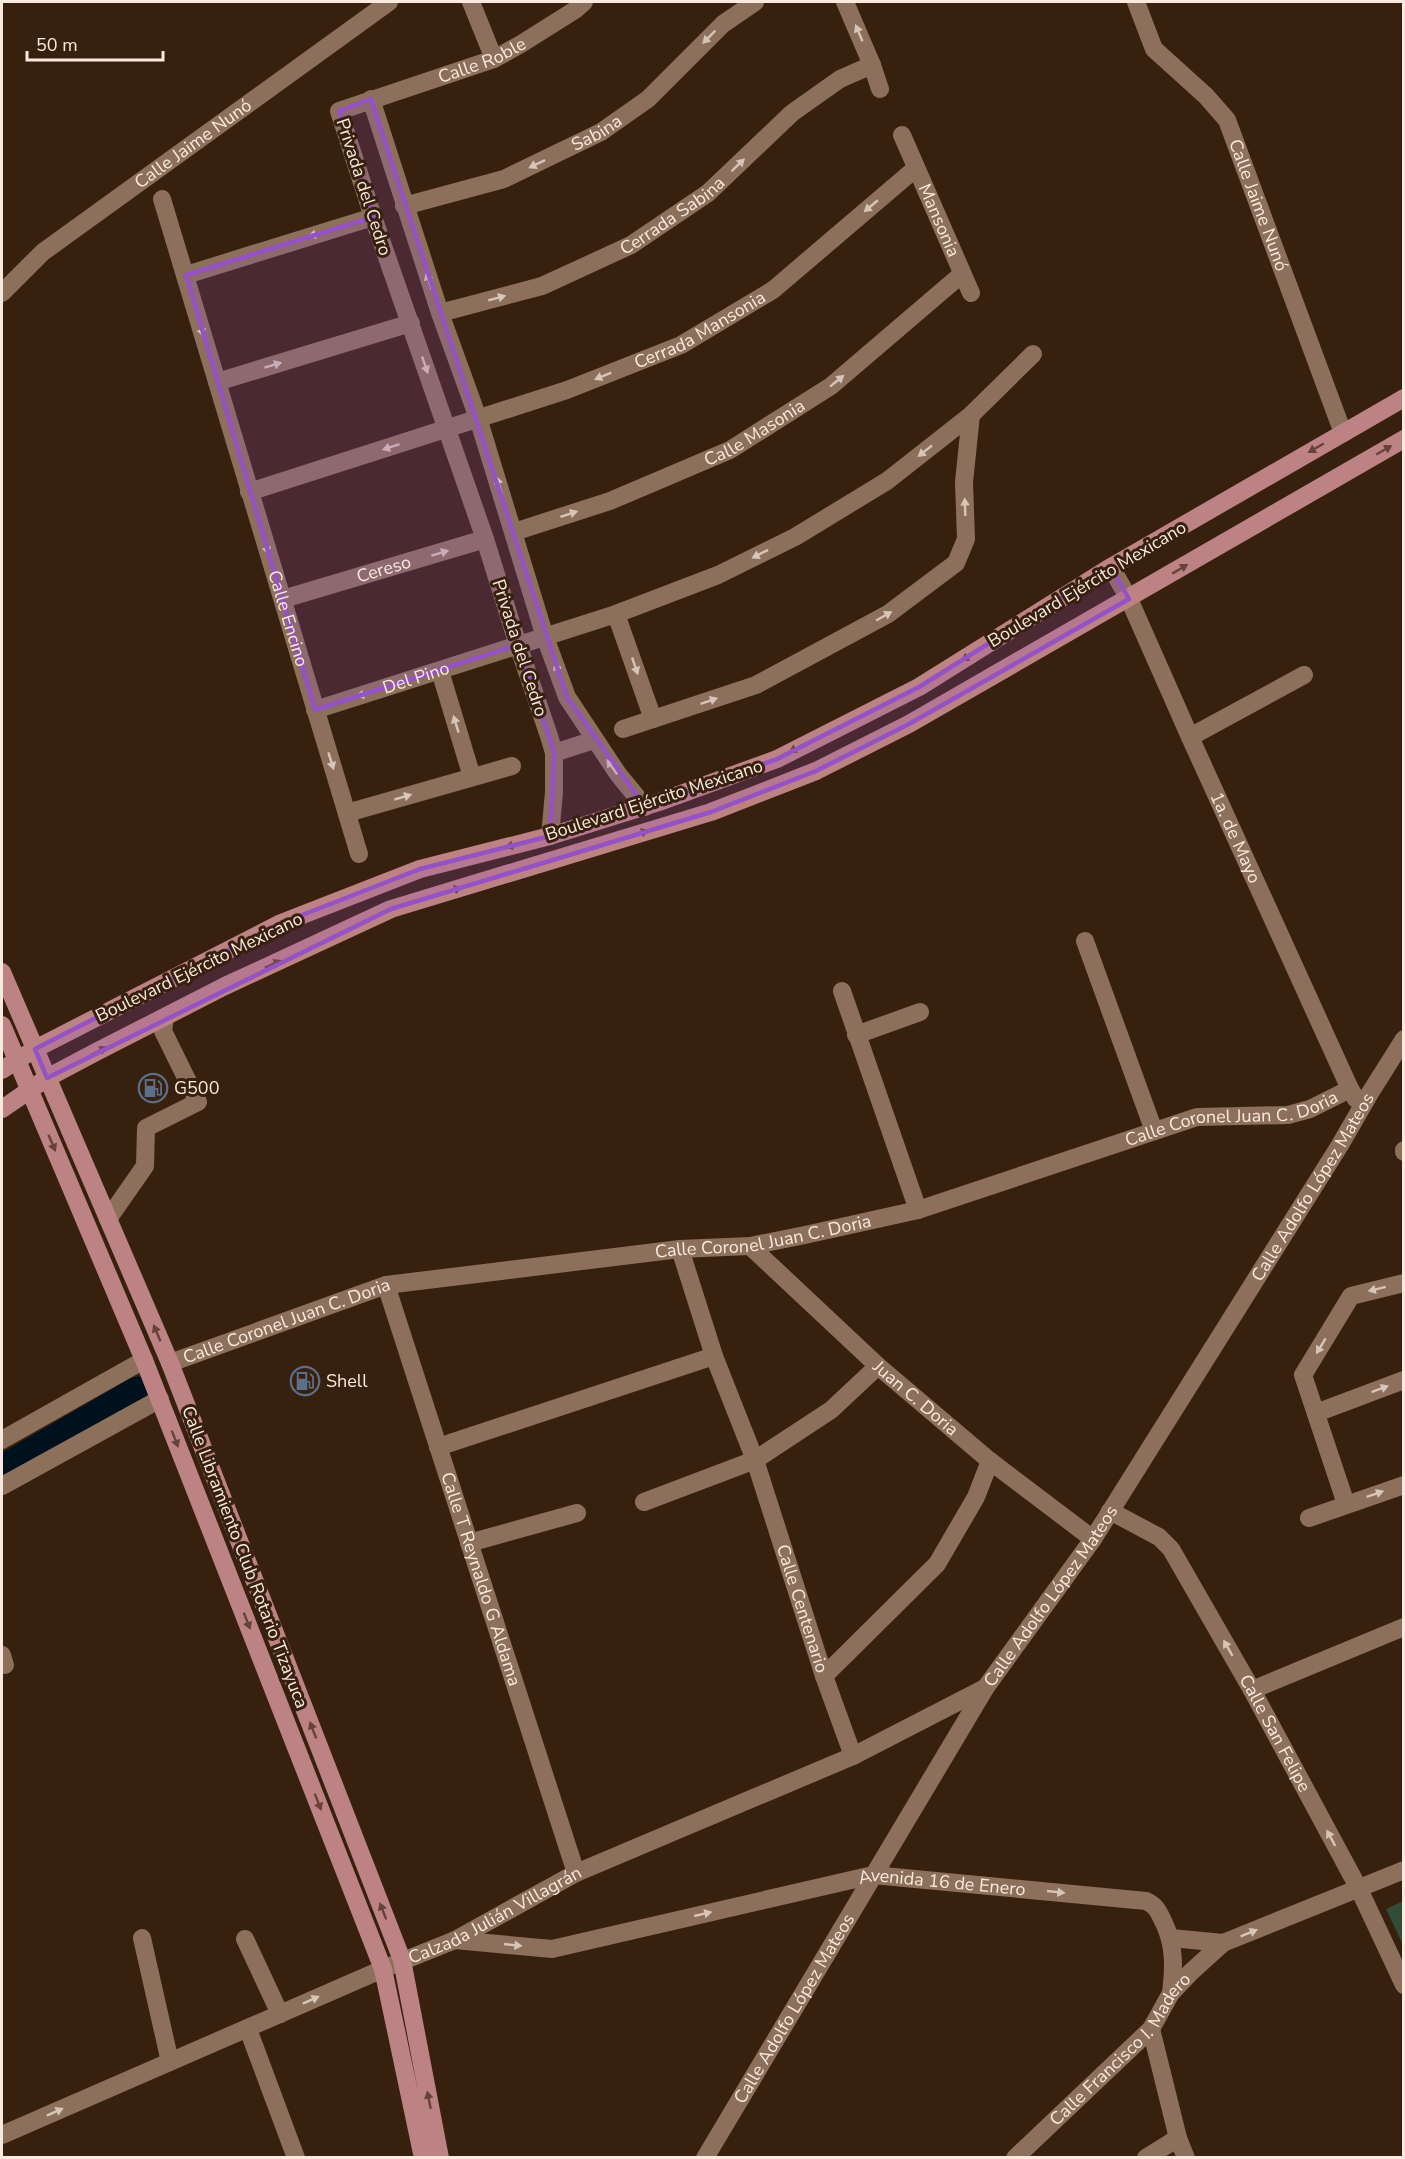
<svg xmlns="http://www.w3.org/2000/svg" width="1405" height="2159" font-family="'Nunito Sans',sans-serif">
  <rect width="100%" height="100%" fill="#37200e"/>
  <!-- green -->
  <path fill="#324c3a" d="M1403 1901V1945L1386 1909Z"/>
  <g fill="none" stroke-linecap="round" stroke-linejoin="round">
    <!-- river -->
    <path stroke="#00111e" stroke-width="33" d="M2 1472 138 1393"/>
    <!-- minor -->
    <g stroke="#8c705c" stroke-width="18">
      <path d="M471 2 494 59"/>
      <path d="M845 2 872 65 880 89"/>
      <path id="s1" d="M1136 2 1154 49 1206 96 1227 120 1343 433"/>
      <path d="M371 99 440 313 478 418 545 637 567 697 618 774 645 807"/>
      <path id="s2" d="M902 135 971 293"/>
      <path id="s3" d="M162 199 359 854"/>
      <path id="s4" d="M404 206 504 179 601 132 648 99 723 24 755 2"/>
      <path d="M186 275 373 217"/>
      <path id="s5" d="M2 293 43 252 389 2"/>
      <path id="s6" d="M440 313 542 286 631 245 708 193 792 113 840 79 872 65"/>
      <path d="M217 382 411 323"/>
      <path id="s7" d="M249 492 567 390 681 345 773 290 916 168"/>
      <path id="s8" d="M514 532 610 501 730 450 831 386 962 274"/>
      <path id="s9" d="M1111 567 1129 599 1190 737 1350 1089 1356 1099"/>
      <path id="s10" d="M283 599 485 539"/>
      <path d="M616 614 653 719"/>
      <path d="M440 671 472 777"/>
      <path id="s11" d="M315 710 616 614 718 575 795 537 887 481 971 415 1033 354"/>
      <path d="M623 729 756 685 888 614 956 563 966 539 964 482 971 415"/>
      <path d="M1190 737 1304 675"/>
      <path d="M554 753 594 740"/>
      <path d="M347 813 512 766"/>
      <path id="s12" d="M550 836 554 792V753L549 736 518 645 485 539 373 217 339 111 494 59 521 44 575 10 584 2"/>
      <path d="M1085 941 1154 1131"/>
      <path d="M842 991 918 1210"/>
      <path d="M856 1035 920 1012"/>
      <path d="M1404 1150V1152"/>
      <path d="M108 1219 145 1166 146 1128 198 1102 163 1031 165 1017"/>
      <path id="s13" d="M750 1246 878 1366 990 1461 1093 1539"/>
      <path id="s14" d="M680 1249 714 1356 755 1460 824 1676 853 1756"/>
      <path id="s15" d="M386 1285 576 1873"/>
      <path id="s16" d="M170 1363 386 1285 680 1249 750 1246 805 1235 918 1210 1197 1117 1288 1115 1310 1109 1350 1089"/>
      <path d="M1316 1413 1404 1380"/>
      <path d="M2 1440 144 1360"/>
      <path d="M438 1447 714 1356"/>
      <path d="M2 1486 160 1399"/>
      <path d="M644 1502 755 1460 831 1410 878 1366"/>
      <path d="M1346 1504 1303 1375 1351 1296 1404 1283"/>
      <path id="s17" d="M1110 1511 1159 1537 1171 1549 1252 1690 1359 1889 1404 1985"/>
      <path d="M1309 1518 1404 1485"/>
      <path d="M469 1543 577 1513"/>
      <path d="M2 1655 5 1665"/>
      <path d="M824 1676 937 1564 976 1497 990 1461"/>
      <path d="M1252 1690 1404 1627"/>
      <path d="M142 1938 170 2062"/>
      <path d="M1171 1938 1223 1943 1404 1870"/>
      <path d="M245 1939 280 2014"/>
      <path id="s18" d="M455 1940 552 1949 873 1875 1146 1901C1157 1906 1159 1913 1164 1923 1175 1946 1174 1968 1171 1993"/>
      <path d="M248 2029 296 2158"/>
      <path d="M1151 2029 1178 2138 1186 2158"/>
      <path id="s19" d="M2 2135 383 1969 455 1940 576 1873 853 1756 985 1688"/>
      <path id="s20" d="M705 2158 986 1687 1093 1539 1340 1145 1370 1093 1404 1039"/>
      <path id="s21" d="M1015 2158 1151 2029 1171 1993 1191 1972 1223 1943"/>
      <path d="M1146 2158 1178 2138"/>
    </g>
    <!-- major -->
    <path stroke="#bd8284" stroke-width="18" d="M2 972 170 1363 402 1960 440 2158
      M2 1025 144 1360 383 1969 423 2158
      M2 1070 35 1049 279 924 420 869 550 836 659 802 777 759 919 687 1111 567 1404 398
      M2 1109 47 1078 96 1052 225 986 391 909 711 812 816 771 909 724 1404 439"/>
  </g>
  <!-- one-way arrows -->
  <defs><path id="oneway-solid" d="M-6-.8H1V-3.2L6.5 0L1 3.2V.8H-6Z" transform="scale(1.5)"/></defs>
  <g fill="#d8c5b7">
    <use href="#oneway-solid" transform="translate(859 33) rotate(-113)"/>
    <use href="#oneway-solid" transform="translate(709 37) rotate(135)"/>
    <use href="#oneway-solid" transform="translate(537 164) rotate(154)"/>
    <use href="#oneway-solid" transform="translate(738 165) rotate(-44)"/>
    <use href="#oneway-solid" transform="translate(871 206) rotate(140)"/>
    <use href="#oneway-solid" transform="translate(317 234) rotate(163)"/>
    <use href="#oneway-solid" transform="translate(429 281) rotate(-109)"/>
    <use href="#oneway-solid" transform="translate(497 298) rotate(-15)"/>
    <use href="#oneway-solid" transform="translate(201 328) rotate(74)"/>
    <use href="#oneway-solid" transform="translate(273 365) rotate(-17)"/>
    <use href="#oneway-solid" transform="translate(425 365) rotate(71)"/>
    <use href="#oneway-solid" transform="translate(603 376) rotate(158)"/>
    <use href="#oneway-solid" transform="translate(837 381) rotate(-39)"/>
    <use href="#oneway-solid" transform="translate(391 447) rotate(162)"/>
    <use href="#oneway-solid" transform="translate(925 451) rotate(142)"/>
    <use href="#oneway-solid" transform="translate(499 485) rotate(-107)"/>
    <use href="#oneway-solid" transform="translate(965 507) rotate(-92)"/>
    <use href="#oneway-solid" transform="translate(569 514) rotate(-18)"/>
    <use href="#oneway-solid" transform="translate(266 546) rotate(73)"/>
    <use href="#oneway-solid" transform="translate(440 553) rotate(-17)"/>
    <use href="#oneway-solid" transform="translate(760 554) rotate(153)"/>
    <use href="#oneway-solid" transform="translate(884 616) rotate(-30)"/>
    <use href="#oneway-solid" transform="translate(635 666) rotate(71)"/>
    <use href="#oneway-solid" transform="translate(558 671) rotate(-110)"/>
    <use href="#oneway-solid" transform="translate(365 694) rotate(163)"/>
    <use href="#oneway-solid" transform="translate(709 701) rotate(-19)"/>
    <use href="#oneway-solid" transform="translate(456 724) rotate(-107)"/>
    <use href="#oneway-solid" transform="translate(331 761) rotate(73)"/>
    <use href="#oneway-solid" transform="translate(612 767) rotate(-125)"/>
    <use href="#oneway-solid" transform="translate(403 797) rotate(-16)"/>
    <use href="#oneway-solid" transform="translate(1377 1289) rotate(166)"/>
    <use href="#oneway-solid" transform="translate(1321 1346) rotate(121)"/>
    <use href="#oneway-solid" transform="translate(1380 1389) rotate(-21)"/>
    <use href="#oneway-solid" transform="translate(1375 1494) rotate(-19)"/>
    <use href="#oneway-solid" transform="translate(1228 1648) rotate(-120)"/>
    <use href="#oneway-solid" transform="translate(1331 1838) rotate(-118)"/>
    <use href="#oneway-solid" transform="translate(1056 1892) rotate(6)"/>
    <use href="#oneway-solid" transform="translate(703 1914) rotate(-13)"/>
    <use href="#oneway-solid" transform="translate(1249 1933) rotate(-22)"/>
    <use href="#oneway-solid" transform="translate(513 1945) rotate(6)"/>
    <use href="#oneway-solid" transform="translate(311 2000) rotate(-24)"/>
    <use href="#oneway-solid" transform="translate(55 2112) rotate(-24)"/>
  </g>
  <g fill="#664237">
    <use href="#oneway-solid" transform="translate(1316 448) rotate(150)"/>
    <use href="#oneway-solid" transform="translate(1384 450) rotate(-30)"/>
    <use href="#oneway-solid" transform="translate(1180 569) rotate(-31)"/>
    <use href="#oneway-solid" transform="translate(969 656) rotate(148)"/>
    <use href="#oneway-solid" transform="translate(797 748) rotate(153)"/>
    <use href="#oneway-solid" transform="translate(640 833) rotate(-17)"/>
    <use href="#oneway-solid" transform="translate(514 845) rotate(165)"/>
    <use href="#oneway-solid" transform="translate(453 890) rotate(-17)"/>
    <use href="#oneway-solid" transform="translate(273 964) rotate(-25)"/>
    <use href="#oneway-solid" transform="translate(99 1051) rotate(-27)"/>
    <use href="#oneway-solid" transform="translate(52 1143) rotate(67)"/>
    <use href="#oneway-solid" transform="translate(157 1333) rotate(-113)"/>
    <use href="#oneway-solid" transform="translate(175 1439) rotate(69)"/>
    <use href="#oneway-solid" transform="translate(247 1621) rotate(69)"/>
    <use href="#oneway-solid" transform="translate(313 1730) rotate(-111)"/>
    <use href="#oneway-solid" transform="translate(318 1802) rotate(69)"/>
    <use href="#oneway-solid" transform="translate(383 1911) rotate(-111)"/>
    <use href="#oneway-solid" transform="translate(429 2100) rotate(-101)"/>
  </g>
  <!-- marked area -->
  <path fill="#9452c5" fill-opacity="0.2" stroke="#9452c5" stroke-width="4.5" stroke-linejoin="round" d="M371 99 567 697 645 807 777 759 919 687 1111 567 1129 599 909 724 816 771 711 812 391 909 47 1078 35 1049 279 924 420 869 550 836 554 753 518 645 315 710 186 275 373 217 339 111Z"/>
  <!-- icons -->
  <defs>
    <g id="fuel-ring" transform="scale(1.5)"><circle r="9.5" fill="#37200e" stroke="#5c6f8a" stroke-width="1.5"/><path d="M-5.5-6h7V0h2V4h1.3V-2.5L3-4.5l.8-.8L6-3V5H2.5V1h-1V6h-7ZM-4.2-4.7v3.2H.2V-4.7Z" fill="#5c6f8a"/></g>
  </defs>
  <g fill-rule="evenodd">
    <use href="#fuel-ring" x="153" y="1088"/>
    <use href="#fuel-ring" x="305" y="1381"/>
  </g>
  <g text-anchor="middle" stroke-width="6" stroke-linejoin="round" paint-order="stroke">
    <!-- street labels -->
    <g font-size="18" fill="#f9e9de" stroke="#37200e">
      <text dy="6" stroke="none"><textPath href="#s12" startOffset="912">Calle Roble</textPath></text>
      <text dy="6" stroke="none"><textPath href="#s4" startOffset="207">Sabina</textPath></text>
      <text dy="6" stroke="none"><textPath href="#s5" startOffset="243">Calle Jaime Nunó</textPath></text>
      <text transform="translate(364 187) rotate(72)" y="6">Privada del Cedro</text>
      <text dy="6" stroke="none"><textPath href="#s1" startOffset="243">Calle Jaime Nunó</textPath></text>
      <text dy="6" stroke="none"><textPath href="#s6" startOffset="254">Cerrada Sabina</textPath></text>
      <text dy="6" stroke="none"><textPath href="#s2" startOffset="93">Mansonia</textPath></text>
      <text dy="6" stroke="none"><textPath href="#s7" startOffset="480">Cerrada Mansonia</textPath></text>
      <text dy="6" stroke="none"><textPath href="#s8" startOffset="261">Calle Masonia</textPath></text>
      <text dy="6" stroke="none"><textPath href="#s10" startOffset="105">Cereso</textPath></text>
      <text transform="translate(1087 584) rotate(-31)" y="6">Boulevard Ejército Mexicano</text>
      <text dy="6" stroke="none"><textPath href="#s3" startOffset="438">Calle Encino</textPath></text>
      <text transform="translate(520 648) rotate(72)" y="6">Privada del Cedro</text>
      <text dy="6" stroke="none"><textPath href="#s11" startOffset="106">Del Pino</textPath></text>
      <text transform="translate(654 800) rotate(-18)" y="6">Boulevard Ejército Mexicano</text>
      <text dy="6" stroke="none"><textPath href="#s9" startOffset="298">1a. de Mayo</textPath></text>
      <text transform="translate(199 967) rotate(-26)" y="6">Boulevard Ejército Mexicano</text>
      <text dy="6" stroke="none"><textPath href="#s16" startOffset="1096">Calle Coronel Juan C. Doria</textPath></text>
      <text dy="6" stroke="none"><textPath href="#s20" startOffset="1146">Calle Adolfo López Mateos</textPath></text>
      <text dy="6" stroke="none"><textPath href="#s16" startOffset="610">Calle Coronel Juan C. Doria</textPath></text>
      <text dy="6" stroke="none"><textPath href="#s16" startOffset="124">Calle Coronel Juan C. Doria</textPath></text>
      <text dy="6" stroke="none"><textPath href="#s13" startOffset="225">Juan C. Doria</textPath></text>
      <text transform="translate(245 1557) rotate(69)" y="6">Calle Libramiento Club Rotario Tizayuca</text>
      <text dy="6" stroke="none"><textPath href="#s15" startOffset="309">Calle T Reynaldo G Aldama</textPath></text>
      <text dy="6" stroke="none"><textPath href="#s20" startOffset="660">Calle Adolfo López Mateos</textPath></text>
      <text dy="6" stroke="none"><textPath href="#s14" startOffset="380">Calle Centenario</textPath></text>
      <text dy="6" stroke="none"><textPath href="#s17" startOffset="284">Calle San Felipe</textPath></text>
      <text dy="6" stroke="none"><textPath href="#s18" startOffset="496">Avenida 16 de Enero</textPath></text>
      <text dy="6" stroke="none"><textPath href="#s19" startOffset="540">Calzada Julián Villagrán</textPath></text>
      <text dy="6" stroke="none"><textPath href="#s20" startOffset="174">Calle Adolfo López Mateos</textPath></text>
      <text dy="6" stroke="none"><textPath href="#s21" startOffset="152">Calle Francisco I. Madero</textPath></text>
    </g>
    <!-- poi labels -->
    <g font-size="18" fill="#f9e9de" stroke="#37200e" text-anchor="start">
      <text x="174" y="1094">G500</text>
      <text x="326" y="1387">Shell</text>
    </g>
  </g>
  <!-- border -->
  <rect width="1405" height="2159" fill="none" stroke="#f9e9de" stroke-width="6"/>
  <!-- scale -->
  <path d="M27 51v9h136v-9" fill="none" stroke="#f9e9de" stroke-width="3"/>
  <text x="36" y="51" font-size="18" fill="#f9e9de" stroke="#37200e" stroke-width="4.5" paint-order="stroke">50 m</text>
</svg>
